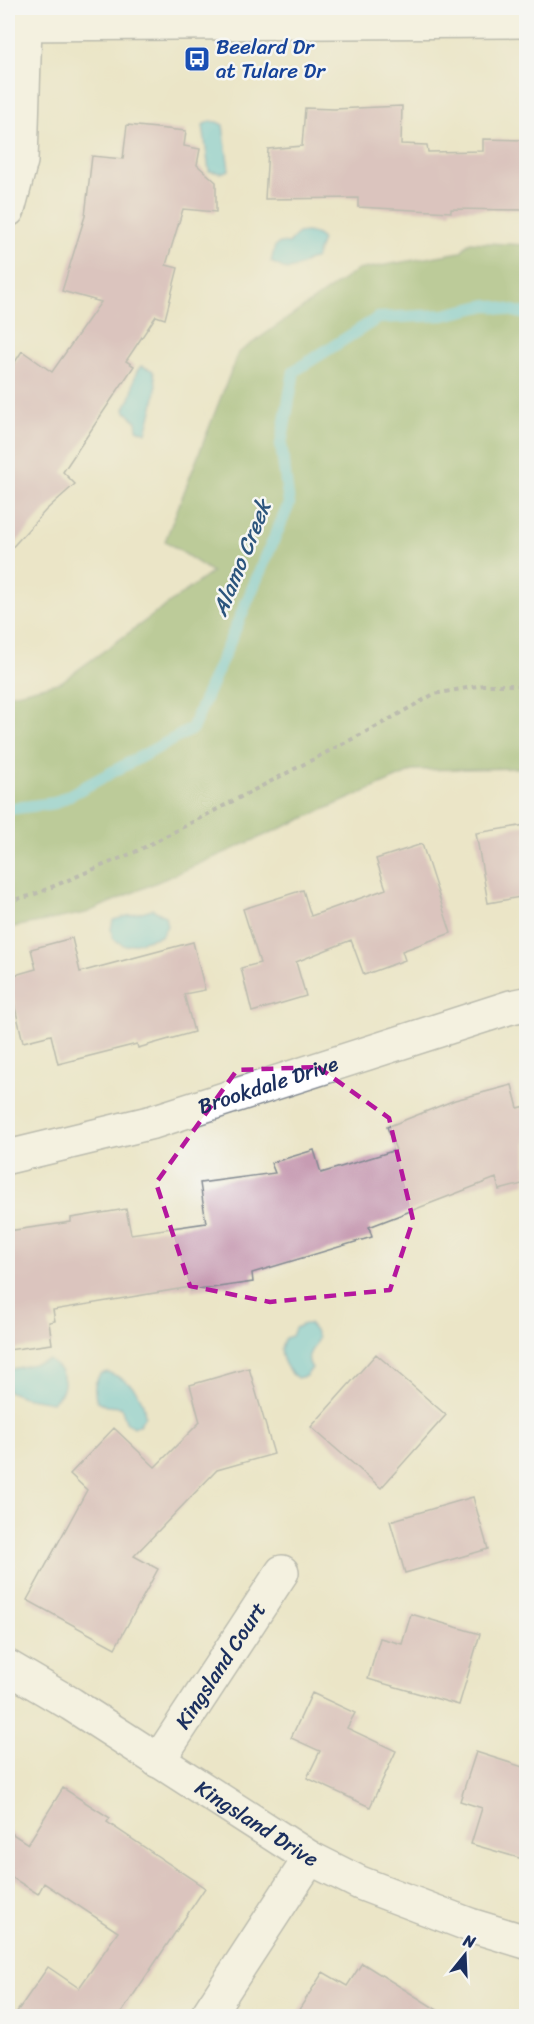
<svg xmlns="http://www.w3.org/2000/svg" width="534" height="2024" font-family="Sriracha,sans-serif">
  <rect width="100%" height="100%" fill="#f6f6f2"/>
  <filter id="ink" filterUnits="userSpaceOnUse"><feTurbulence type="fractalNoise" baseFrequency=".0167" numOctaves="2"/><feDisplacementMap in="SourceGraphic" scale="12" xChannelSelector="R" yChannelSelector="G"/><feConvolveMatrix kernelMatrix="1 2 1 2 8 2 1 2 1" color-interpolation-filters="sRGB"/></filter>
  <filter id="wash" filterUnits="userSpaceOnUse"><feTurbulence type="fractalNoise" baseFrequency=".008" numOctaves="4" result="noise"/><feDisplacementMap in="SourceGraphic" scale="24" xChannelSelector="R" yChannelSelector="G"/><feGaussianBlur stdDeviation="1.35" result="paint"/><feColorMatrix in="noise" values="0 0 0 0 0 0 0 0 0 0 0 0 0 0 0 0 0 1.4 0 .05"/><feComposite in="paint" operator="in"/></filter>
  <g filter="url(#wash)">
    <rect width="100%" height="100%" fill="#ebe5c7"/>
    <!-- forest -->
    <path fill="#83ab62" stroke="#4f6d60" stroke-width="1.5" d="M470 242 526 245V768L415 770 86 913 8 928V695L61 682 212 572 165 541 238 353 357 270 460 252Z"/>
    <!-- water -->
    <path fill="#5fc7db" stroke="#3d7b9c" stroke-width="1.5" d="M210 121 217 122 223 125 229 170 221 173 209 171 203 125Z
      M307 232 318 235 322 240 315 259C304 260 307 263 300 266 295 268 292 267 287 270L271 262 275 246 280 243 289 244 298 233Z
      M141 366 152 370C162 386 150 415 146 433L137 429 136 421 124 410C126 404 129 402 131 396 135 385 132 375 141 366Z
      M152 909 165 916 167 926 161 936 125 946 113 939 111 929 113 920Z
      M304 1324H309L315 1331 318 1338C314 1350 303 1355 312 1368L306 1376 297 1378C285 1369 276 1352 285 1338L292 1336 295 1328Z
      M49 1360C67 1372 70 1390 52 1402L23 1397 8 1391V1370Z
      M107 1372C129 1380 144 1392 145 1416L139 1425 133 1427 126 1422 121 1407 106 1406 97 1401C93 1389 94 1384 100 1374Z"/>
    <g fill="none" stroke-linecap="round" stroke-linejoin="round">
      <!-- stream -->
      <path stroke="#5fc7db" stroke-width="12" d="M8 809 55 803 192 729 289 504 281 444 294 371 378 318 444 315 487 305 526 314"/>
    </g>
    <g id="blocks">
      <!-- building -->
      <path fill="#c79cb3" d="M402 106 401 144 427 145 428 152 483 151V139L526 140V210L451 209V212L358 207V198L265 199 268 149 302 146 305 108 334 109Z
        M127 125 186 131 184 146 200 149 197 165 216 182V212L183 209 166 265 178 268 165 319 156 316 126 361 134 366 63 472 75 484 46 510 8 552V373L22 351 52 372 101 302 62 291 85 216 92 156 123 159Z
        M526 825V896L488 903 476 833Z
        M422 844 451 933 402 951 405 960 364 975 351 940 296 962 306 996 252 1012 241 968 260 963 243 909 303 890 311 916 386 889 376 859Z
        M72 938 80 972 193 942 205 990 184 994 194 1032 138 1048 137 1044 58 1064 51 1035 23 1042 8 977 36 969 31 949Z
        M512 1085 518 1108 526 1106V1183L499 1190 496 1178 369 1227 372 1237 252 1273 253 1282 191 1291V1287L53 1310 55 1321 49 1322 52 1344 8 1350V1231L71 1222V1218L126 1209 131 1234 206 1223 200 1183 275 1173 271 1163 314 1150 321 1173 396 1150 387 1127 455 1100Z
        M376 1354 446 1415 381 1488 311 1427Z
        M249 1368 274 1454 217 1470 134 1556 158 1569 115 1648 27 1600 87 1490 70 1474 114 1428 155 1467 200 1422 190 1385Z
        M473 1497 488 1549 405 1573 390 1521Z
        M411 1614 480 1634 459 1705 368 1679 380 1638 402 1644Z
        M312 1693 355 1713 347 1728 396 1751 370 1807 307 1778 320 1751 291 1738Z
        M476 1752 526 1768V1860L471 1844 482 1808 460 1801Z
        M63 1788 110 1818 107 1822 205 1888 120 2015 122 2016H14L48 1967 79 1988 118 1932 44 1883 38 1894 8 1875V1831L28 1844Z
        M362 1963 447 2016H295L323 1972 347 1986Z"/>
    </g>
  </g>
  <g filter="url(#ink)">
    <use href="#blocks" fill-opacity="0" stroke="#838a92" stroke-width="1.5"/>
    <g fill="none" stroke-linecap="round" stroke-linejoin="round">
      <!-- minor casing -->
      <g stroke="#838a92" stroke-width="36">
        <g id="minor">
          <path d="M8 24 526 21"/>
          <path d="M8 210 21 161 25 24"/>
          <path id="s1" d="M8 1157 153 1122 511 1007 526 1004"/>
          <path id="s2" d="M8 1667 71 1704 310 1858 360 1883 470 1925 526 1942"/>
          <path id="s3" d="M158 1761 282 1572"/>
          <path d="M207 2016 310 1858"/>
        </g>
      </g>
      <!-- path -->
      <path stroke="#838a92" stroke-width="4" stroke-dasharray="4.5 4.5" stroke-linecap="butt" d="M8 901 30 896 135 852 381 724 434 694 483 685H526"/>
      <!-- minor -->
      <use href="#minor" stroke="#fff" stroke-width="33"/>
    </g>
  </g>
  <!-- marked area -->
  <path d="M0 0H534V2024H0ZM318 1067 389 1118 413 1220 390 1290 270 1302 190 1286 156 1183 237 1070Z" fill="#ebe5c7" fill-opacity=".55" fill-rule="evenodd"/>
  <path fill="none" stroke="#b5179e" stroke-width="4.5" stroke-dasharray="12 8" stroke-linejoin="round" d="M318 1067 389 1118 413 1220 390 1290 270 1302 190 1286 156 1183 237 1070Z"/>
  <!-- icons -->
  <defs>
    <g id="bus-square" transform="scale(1.35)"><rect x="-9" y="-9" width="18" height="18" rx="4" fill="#1a4fb4" stroke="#f6f6f2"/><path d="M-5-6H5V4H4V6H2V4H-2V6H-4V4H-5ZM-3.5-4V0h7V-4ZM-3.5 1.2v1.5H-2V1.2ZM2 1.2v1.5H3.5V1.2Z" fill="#fff"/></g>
  </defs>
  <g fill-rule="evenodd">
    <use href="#bus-square" x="197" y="59"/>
  </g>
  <g text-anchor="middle" stroke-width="5" stroke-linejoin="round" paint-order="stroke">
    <!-- transit labels -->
    <g font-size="21" fill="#164399" stroke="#f6f6f2" text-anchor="start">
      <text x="216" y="54">Beelard Dr<tspan x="216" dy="24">at Tulare Dr</tspan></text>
    </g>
    <!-- street labels -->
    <g font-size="21" fill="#1b2f5e" stroke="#f6f6f2">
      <text dy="7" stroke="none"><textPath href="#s1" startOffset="270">Brookdale Drive</textPath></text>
      <text dy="7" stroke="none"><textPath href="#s3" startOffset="114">Kingsland Court</textPath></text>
      <text dy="7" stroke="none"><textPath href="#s2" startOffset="294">Kingsland Drive</textPath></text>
    </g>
    <!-- water labels -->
    <g font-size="22" font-style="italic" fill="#2c557d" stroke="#f6f6f2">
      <text transform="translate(241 558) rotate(-68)" y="8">Alamo Creek</text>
    </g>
  </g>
  <!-- margin -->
  <rect width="534" height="2024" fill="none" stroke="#f6f6f2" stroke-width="30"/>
  <!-- north arrow -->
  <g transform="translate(465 1955) rotate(18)" stroke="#f6f6f2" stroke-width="4.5" paint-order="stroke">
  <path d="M0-4.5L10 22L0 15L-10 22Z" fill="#1b2f5e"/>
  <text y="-9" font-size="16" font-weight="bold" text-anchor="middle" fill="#1b2f5e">N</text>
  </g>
</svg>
